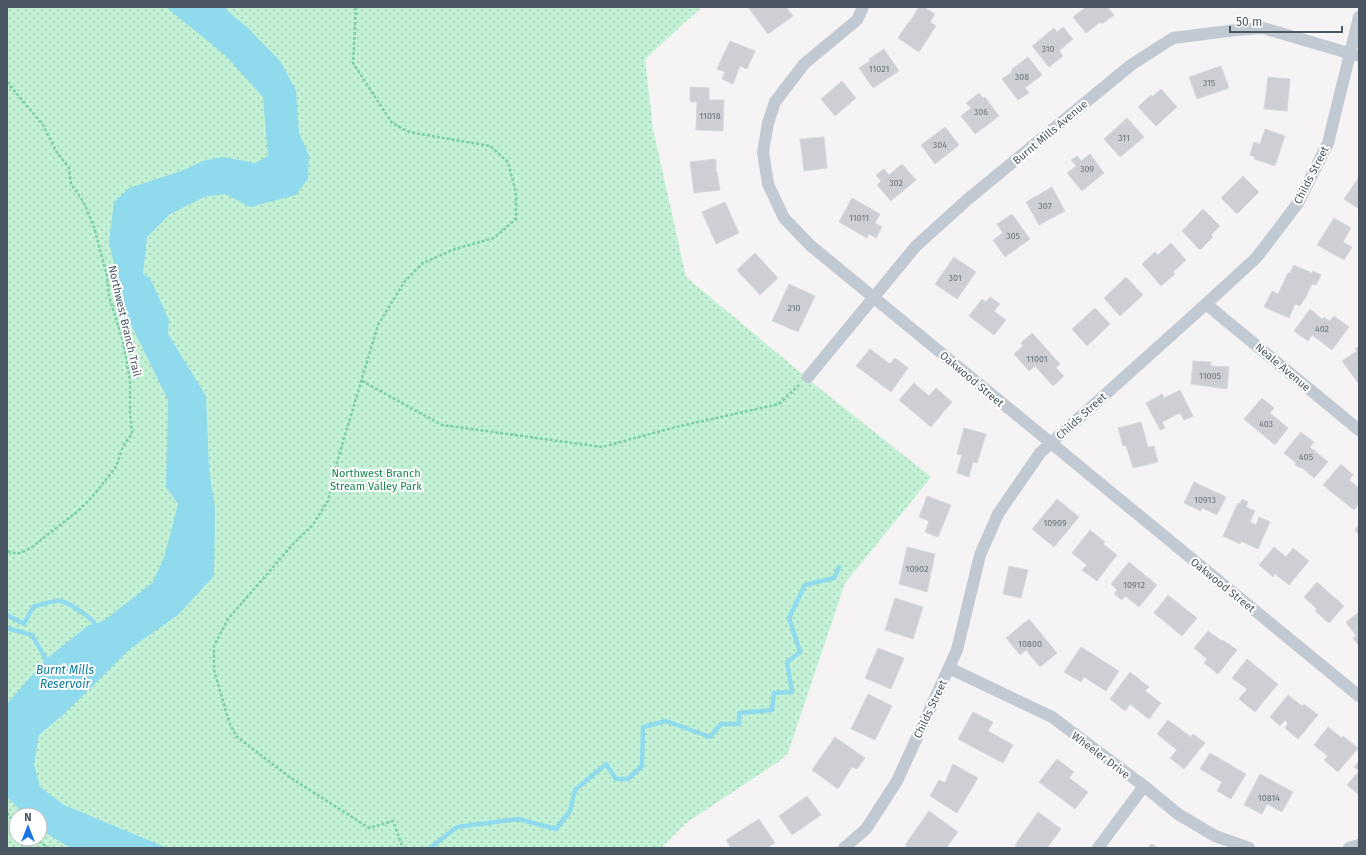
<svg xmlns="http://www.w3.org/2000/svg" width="1366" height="855" font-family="'Fira Sans',sans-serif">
  <defs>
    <pattern id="park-dots" width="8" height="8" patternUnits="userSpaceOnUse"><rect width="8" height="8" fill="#c3f1d5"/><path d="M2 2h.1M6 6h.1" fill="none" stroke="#a0c6b0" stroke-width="1.8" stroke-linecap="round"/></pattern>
  </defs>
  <rect width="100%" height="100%" fill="#f5f3f3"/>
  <!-- park -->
  <path fill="url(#park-dots)" fill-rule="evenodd" d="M7 7H702L645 59 653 129 686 277 819 388 931 477 845 583 788 753 778 762 686 823 661 848H7ZM16 815H40V839H16Z"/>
  <!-- water -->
  <path fill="#90daee" d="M166 7H225L231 14 248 28 280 61 296 90 299 133 309 155 308 179 296 195 250 207 225 194 204 197 170 214 147 237 143 274 150 278 169 320 168 334 206 396 209 469 215 508 214 576 178 615 131 648 64 714 39 735 34 764 40 787 64 805 167 848H70L40 829V815H25L7 797V704L46 659 89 625 97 624 106 619 152 583 164 558 178 504 166 487 168 400 125 312 109 242 114 202 129 188 181 171 206 160 224 157 255 163 268 156 263 97 226 56Z"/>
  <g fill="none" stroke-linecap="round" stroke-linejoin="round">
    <!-- stream -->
    <path stroke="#90daee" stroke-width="4.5" d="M7 615 24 624 33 607C39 605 54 600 60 601 71 603 95 620 100 630
      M7 628 32 635 48 663
      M430 848 457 827 518 819 556 829 570 811 575 790 606 764 616 779H628L642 766 643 727 666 721 710 737 721 724H739V713L772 710 774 693 792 692 787 662 800 652 789 618 805 585 834 578 839 567"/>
  </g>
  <!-- building -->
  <path fill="#cdcfd5" stroke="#d7d9de" d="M748 7H786L793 16 768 34Z
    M919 7H924L935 14 930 22 936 26 919 52 898 38 908 23H909Z
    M1086 7H1107L1114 15 1102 24 1100 22 1086 33 1073 17Z
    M1063 27 1073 39 1059 51 1063 56 1049 67 1032 46 1054 28 1057 32Z
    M730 41 755 51 747 69 740 66 733 84 722 79 725 72 717 69Z
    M884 49 899 71 873 88 859 68 870 61 869 59Z
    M1028 57 1042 75 1025 88 1029 93 1018 100 1002 79 1012 72 1011 70Z
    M1221 66 1229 88 1197 99 1189 77Z
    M1268 77 1290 79 1287 111 1264 109Z
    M842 81 856 98 835 116 821 99Z
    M690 87 709 88V100H724L723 131 696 130 697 102H690Z
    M1161 89 1177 107 1156 126 1138 107 1151 95 1152 97Z
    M979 93 983 98 985 97 999 116 975 134 961 116 971 108 966 103Z
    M1127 118 1144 137 1120 157 1104 139Z
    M945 127 959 145 935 164 921 145Z
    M1265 129 1285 136 1275 166 1254 159 1255 157 1250 155 1254 142 1260 144Z
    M824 137 827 168 804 171 800 139Z
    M1090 154 1104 173 1082 191 1067 173 1076 166 1071 160 1077 156 1081 161Z
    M715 159 716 160V171L717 172 720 190 694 193 690 162Z
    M902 164 916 180 891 201 877 185 881 181 876 175 884 169 889 175Z
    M1243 176 1259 192 1237 214 1221 198Z
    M1359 177V209L1344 199Z
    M1052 187 1065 211 1039 225 1026 202Z
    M852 198 880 214 875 223 882 227 876 238 869 234 867 238 839 222Z
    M725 202 739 233 716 244 702 212Z
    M1203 209 1220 226 1211 235 1213 237 1200 250 1182 231Z
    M1012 214 1030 239 1005 257 993 240 1003 233 997 224Z
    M1334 218 1351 228 1343 242 1352 247 1344 260 1317 245Z
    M1171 243 1186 260 1173 272 1175 274 1161 286 1142 264 1155 252 1158 255Z
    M755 253 778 278 760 295 737 270Z
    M954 257 976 272 957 299 935 284Z
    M1294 265 1312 273 1313 271 1321 275 1316 285 1312 284 1305 299H1304L1300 306 1295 304 1289 318 1264 307 1272 291 1278 294 1288 273H1290Z
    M1126 277 1143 295 1120 316 1104 298Z
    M789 284 815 296 798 332 772 321Z
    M990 297 1000 304 994 311 1006 320 994 335 969 316 982 299 986 302Z
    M1095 308 1110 324 1087 346 1072 329Z
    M1310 309 1322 319 1324 317 1330 321 1334 316 1349 327 1332 350 1312 335 1308 341 1294 331Z
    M1032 333 1060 364 1056 368 1064 376 1053 386 1035 366 1029 371 1014 354 1023 346 1021 343Z
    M1359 346V382L1358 383 1342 361 1357 351 1355 349Z
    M870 349 890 364 895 358 908 368 891 392 856 366Z
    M1193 361 1211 362V366L1229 367 1227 389 1191 384Z
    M914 383 929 396 936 388 952 402 931 427 899 400Z
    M1180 390 1193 416 1184 420 1180 413 1162 422 1165 428 1160 430 1146 403 1162 394 1164 398Z
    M1262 398 1274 408 1270 413 1288 428 1275 445 1244 419Z
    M1141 422 1148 447 1154 446 1158 462 1133 468 1126 445 1123 446 1118 428Z
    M964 428 986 434 977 463 973 462 969 477 957 473 962 455 957 454Z
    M1301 432 1314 442 1310 447 1328 462 1314 478 1301 467 1300 468 1295 465 1296 463 1284 453Z
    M1341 464 1353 475 1349 480 1359 488V504L1354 510 1323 485Z
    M1194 482 1226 497 1217 515 1202 508 1201 511 1184 503Z
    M927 496 951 505 938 537 925 532 929 521 919 517Z
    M1057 499 1079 517 1054 547 1032 529Z
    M1242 499 1248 502 1246 507 1255 511 1250 522 1256 525 1259 517 1270 522 1258 549 1241 541 1240 544 1223 536 1238 503 1240 504Z
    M1359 525V535L1355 530Z
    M1090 530 1105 542 1103 544 1117 555 1097 581 1082 570 1087 565 1072 553Z
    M907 547 935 554 927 592 899 584Z
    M1274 547 1286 557 1293 548 1309 561 1289 585 1275 574 1273 577 1259 565Z
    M1129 562 1157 585 1139 607 1125 596 1122 600 1114 594 1117 590 1111 584Z
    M1009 566 1028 570 1021 598 1003 594Z
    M1317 582 1344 606 1329 623 1315 611 1317 609 1304 597Z
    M1168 595 1197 618 1182 636 1154 613Z
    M895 598 923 607 913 639 885 630Z
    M1359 612V646L1353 638 1356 636 1346 622Z
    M1029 619 1057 653 1040 667 1026 650 1020 655 1006 638Z
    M1208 631 1222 641 1223 640 1237 650 1218 674 1204 663 1207 659 1194 648Z
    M1081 647 1119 671 1106 691 1084 677 1081 682 1064 672Z
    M878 648 904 658 891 689 865 678Z
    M1247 659 1278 684 1255 712 1239 699 1247 689 1232 678Z
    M1130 672 1149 687 1145 691 1161 703 1149 719 1130 704 1125 711 1110 699Z
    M868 694 892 706 875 740 851 729Z
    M1288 695 1302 706 1304 704 1318 715 1298 739 1285 728 1288 723 1285 720 1280 726 1270 717Z
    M973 712 993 722 988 731 1013 745 1003 763 958 739Z
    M1168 720 1191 737 1193 734 1205 743 1184 769 1170 758 1177 750 1157 734Z
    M1328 727 1342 738 1343 736 1358 748 1338 772 1324 760 1328 756 1314 745Z
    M835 737 865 758 857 769 852 767 838 789 812 770Z
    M1210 753 1246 774 1231 799 1217 791 1222 782 1200 769Z
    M1057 759 1074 772 1069 778 1088 792 1075 809 1039 782Z
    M1359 761V795L1347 785 1359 771 1354 767Z
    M953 764 978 778 957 813 930 796 939 780 945 783Z
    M1260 774 1293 792 1282 812 1267 804 1262 814 1244 805Z
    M807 796 821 815 792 835 779 816Z
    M929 811 958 832 946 848H909L905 845Z
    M1038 812 1061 829 1047 848H1019L1015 845Z
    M759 819 775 843 766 848H731L726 840Z
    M1151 844 1159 848H1148Z"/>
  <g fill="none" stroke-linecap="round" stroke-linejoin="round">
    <!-- path -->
    <path stroke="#7ad0a6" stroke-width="2.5" stroke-dasharray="3 2" stroke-linecap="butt" d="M356 7 353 63 392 123 409 132 490 146 508 162 516 193V219L494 238 455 249 423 263 405 281 378 325 337 462 328 501 312 526 294 543 228 619 214 646V670L229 722 236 736 288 776 369 828 393 821 403 848
      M7 82 43 125 56 151 69 168 71 184 83 201 94 227 107 276 109 296 123 342 130 380V413L132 434 123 446 116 467 92 497 78 511 32 547 21 553H13L7 551
      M362 381 442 425 602 447 676 427 779 404 799 385
      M7 813 16 823
      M34 839 49 848"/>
    <!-- street -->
    <path stroke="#c1cad2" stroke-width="12" d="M863 7 857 20 804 64 775 102 768 123 763 152 768 184 784 218 811 246 1359 696
      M1206 304 1359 430
      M808 377 916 246 968 199 1131 65 1173 38 1236 30 1263 28 1359 56
      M949 668 1052 717 1144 786 1178 814 1215 836 1249 848
      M844 848 866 829 897 781 957 650 980 555 998 514 1040 453 1206 304 1257 257 1298 203 1328 143 1359 17
      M1098 848 1144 786
      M1349 848 1359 845"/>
  </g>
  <g text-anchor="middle" stroke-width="4" stroke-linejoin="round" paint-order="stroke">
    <!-- number labels -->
    <g font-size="9" fill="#6b747e">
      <text x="1048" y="52">310</text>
      <text x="879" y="72">11021</text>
      <text x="1022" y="80">308</text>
      <text x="1209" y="86">315</text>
      <text x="981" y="115">306</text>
      <text x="710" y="119">11018</text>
      <text x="1124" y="141">311</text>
      <text x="940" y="148">304</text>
      <text x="1087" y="172">309</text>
      <text x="896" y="186">302</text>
      <text x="1045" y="209">307</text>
      <text x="859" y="221">11011</text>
      <text x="1013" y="239">305</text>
      <text x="955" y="281">301</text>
      <text x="794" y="311">210</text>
      <text x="1322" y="332">402</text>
      <text x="1037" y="362">11001</text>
      <text x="1210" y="379">11005</text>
      <text x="1266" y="427">403</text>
      <text x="1306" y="460">405</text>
      <text x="1205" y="503">10913</text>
      <text x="1055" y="526">10909</text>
      <text x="917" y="572">10902</text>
      <text x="1134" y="588">10912</text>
      <text x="1030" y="647">10800</text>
      <text x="1269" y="801">10814</text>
    </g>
    <!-- street labels -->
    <g font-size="11" fill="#4a5661" stroke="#fff">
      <text transform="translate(1050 132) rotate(-40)" y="4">Burnt Mills Avenue</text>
      <text transform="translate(1311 175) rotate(-63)" y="4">Childs Street</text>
      <text transform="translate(125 321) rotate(77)" y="4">Northwest Branch Trail</text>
      <text transform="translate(1283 367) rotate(40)" y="4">Neale Avenue</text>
      <text transform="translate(972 379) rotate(40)" y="4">Oakwood Street</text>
      <text transform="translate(1081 416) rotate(-42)" y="4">Childs Street</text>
      <text transform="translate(1223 585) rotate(39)" y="4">Oakwood Street</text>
      <text transform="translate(930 709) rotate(-65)" y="4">Childs Street</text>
      <text transform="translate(1101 755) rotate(37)" y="4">Wheeler Drive</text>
    </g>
    <!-- park labels -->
    <g font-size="11" fill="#17864f" stroke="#fff">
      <text x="376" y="477">Northwest Branch<tspan x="376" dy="13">Stream Valley Park</tspan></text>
    </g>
    <!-- water labels -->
    <g font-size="12" font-style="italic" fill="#0c7c9b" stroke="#fff">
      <text x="65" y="674">Burnt Mills<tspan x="65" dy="14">Reservoir</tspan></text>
    </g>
  </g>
  <!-- border -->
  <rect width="1366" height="855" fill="none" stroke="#4a5661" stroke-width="16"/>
  <!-- north arrow -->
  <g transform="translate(28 827)"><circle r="19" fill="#ffffff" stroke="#b7bbc0"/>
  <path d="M0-3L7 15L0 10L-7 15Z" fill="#1a73e8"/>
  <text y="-6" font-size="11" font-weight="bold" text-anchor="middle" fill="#4a5661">N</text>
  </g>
  <!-- scale -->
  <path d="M1230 26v6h112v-6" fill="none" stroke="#4a5661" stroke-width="2"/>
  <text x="1236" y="26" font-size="12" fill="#4a5661" stroke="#ffffff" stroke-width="3" paint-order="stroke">50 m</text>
</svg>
